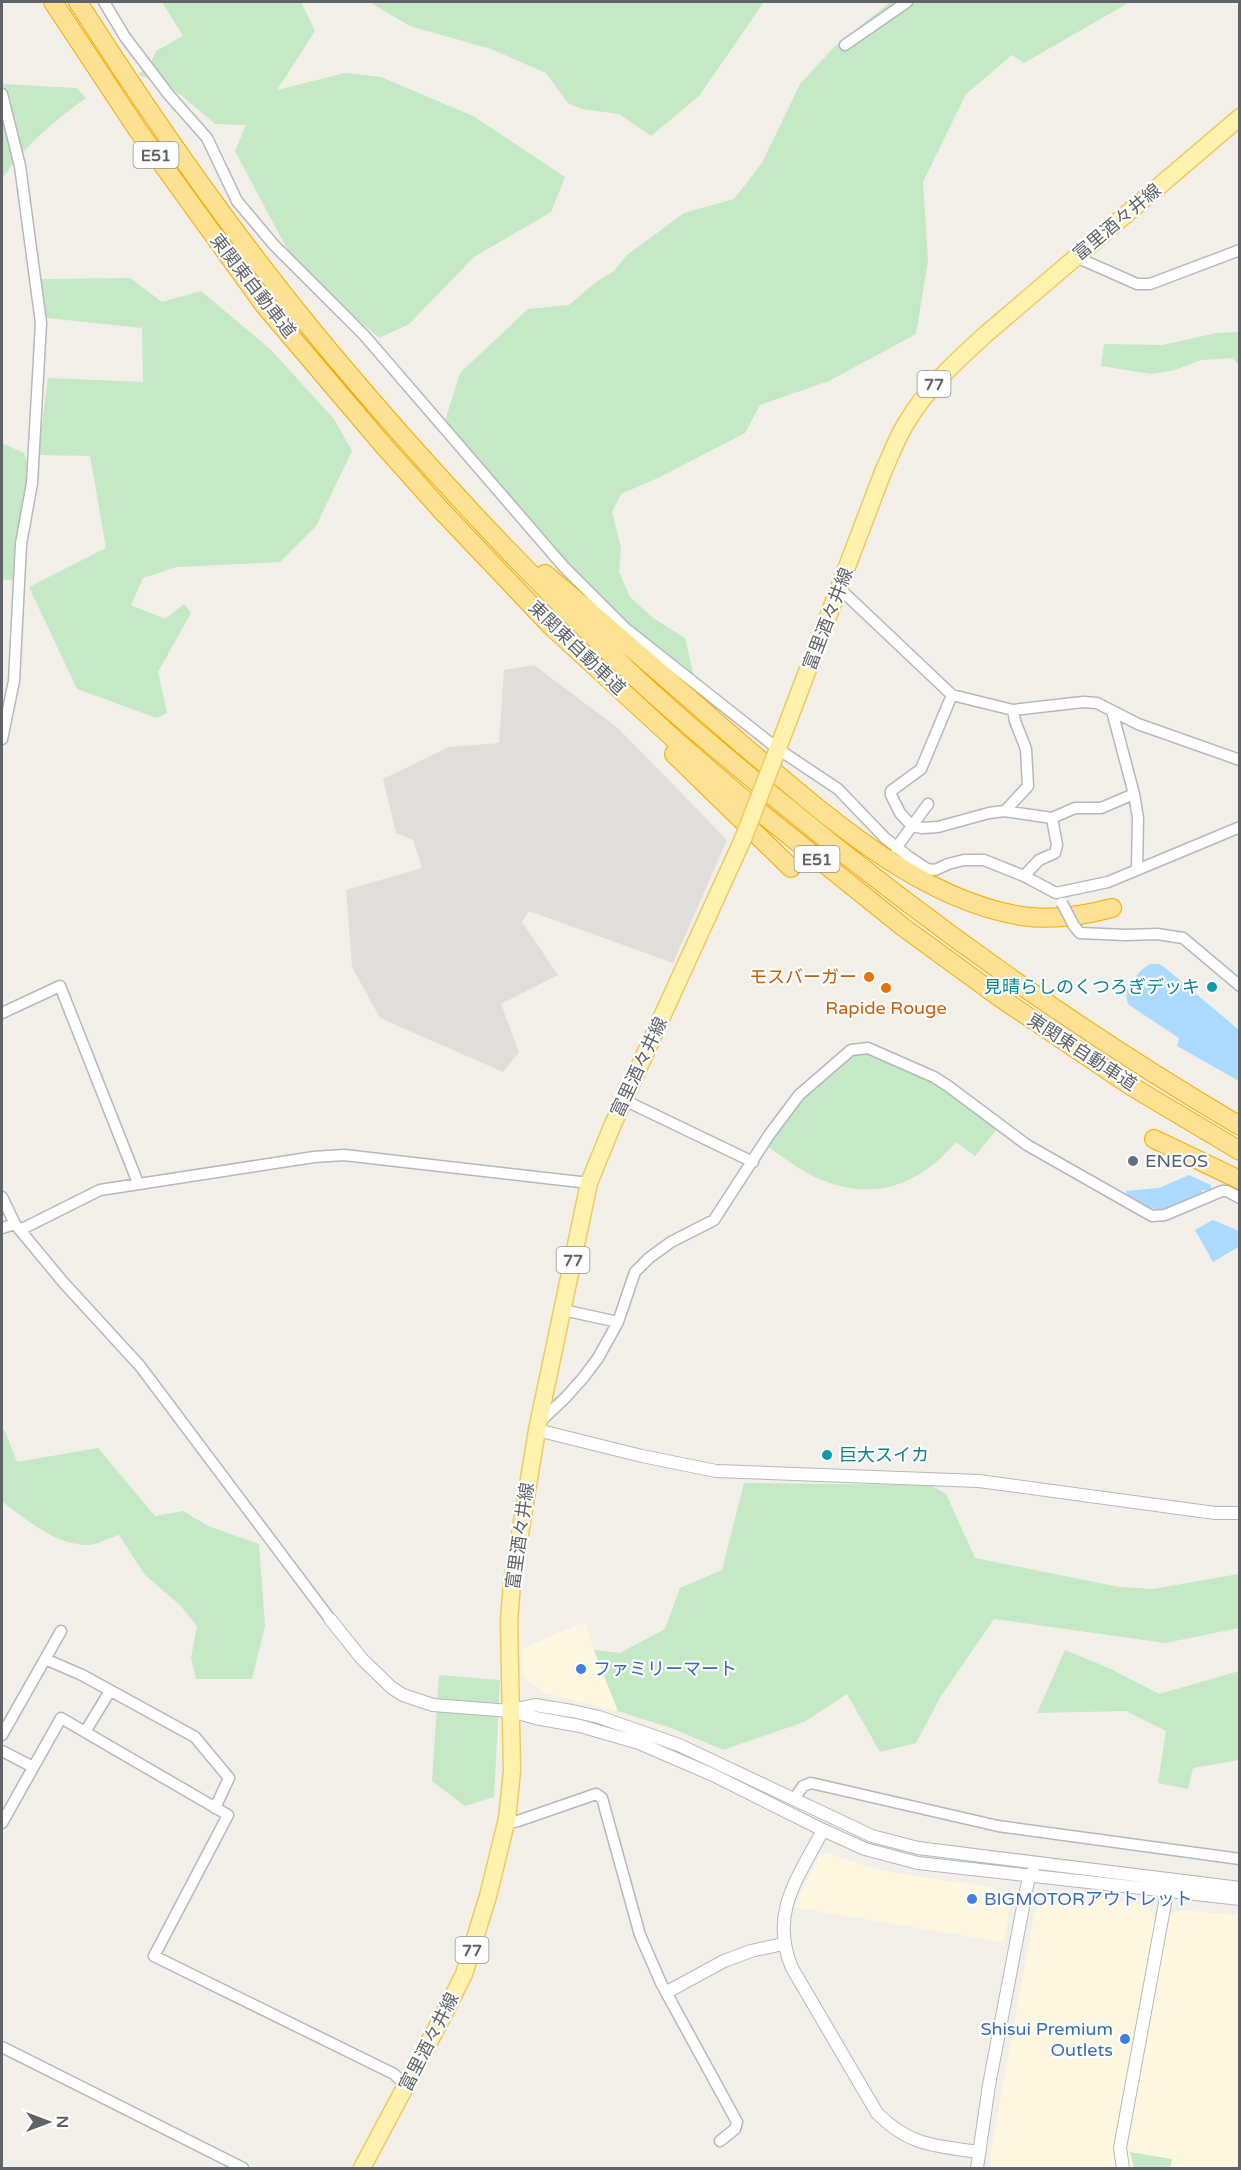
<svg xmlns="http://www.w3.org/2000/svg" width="1241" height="2170" font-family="'Varela Round','Noto Sans JP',sans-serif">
  <rect width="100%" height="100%" fill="#f1efe8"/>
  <!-- commercial -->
  <path fill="#fef7e0" d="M584 1622 604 1678 618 1711 545 1693 524 1677 522 1649Z
    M826 1853 869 1867 901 1874 995 1888 1009 1909 1004 1942 794 1907 820 1855Z
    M1058 1894 1147 1905 1154 1916H1171L1179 1910 1239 1915V2168H988L1035 1910Z"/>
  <!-- industrial -->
  <path fill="#e0deda" d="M534 665 618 728 727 840 673 963 529 911 522 922 558 975 501 1004 519 1052 503 1072 380 1018 352 967 346 890 422 868 413 840 396 833 383 779 449 747 499 743 504 670Z"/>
  <!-- green -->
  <path fill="#c5e8c5" d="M162 2H301L315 31 277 90 345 73 381 77 473 116 565 177 551 212 474 257 409 324 379 338 295 264 235 151 246 125 215 124 181 95 138 74 150 65 156 51 183 36Z
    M369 2H764L699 96 651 136 619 114 582 109 568 103 546 73 491 49 410 26Z
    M891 2H1130L1024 63 1012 55 966 94 923 182 928 260 916 334 829 381 760 405 745 433 660 477 621 494 612 512 621 548 619 572 630 597 653 618 685 638 696 686 681 694 660 685 627 653 580 591 496 492 444 424 460 373 528 309 569 305 596 282 614 271 627 255 684 213 734 199 762 163 800 84 835 46Z
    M2 84 77 88 86 98C54 121 24 146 2 179Z
    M130 278 162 302 201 291 270 349 334 419 352 451 316 526 280 562 177 567 143 578 131 605 165 619 184 604 191 613 158 672 167 713 157 718 77 689 29 587 106 548 90 456 38 455 48 378 143 382 142 328 38 317 41 279Z
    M1239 332V365L1232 358 1201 360 1175 370 1151 374 1101 366 1104 344 1163 345 1217 333Z
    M2 443 24 453 31 475 19 580H2Z
    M860 1051 932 1080 998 1128 975 1156 956 1142C917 1187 872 1203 815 1177 798 1169 783 1157 768 1147L802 1098 852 1055Z
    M2 1428 5 1431 17 1462 98 1448 155 1516 183 1511 208 1526 259 1544 265 1626 252 1679H196L191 1658 197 1626 180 1605 145 1575 119 1535C110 1537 98 1545 88 1545 58 1546 24 1519 2 1501Z
    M744 1483 930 1485 946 1494 975 1558 1119 1587 1153 1589 1239 1574V1628L1165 1643 994 1619 941 1696 916 1743 880 1752 847 1694 804 1722 723 1750 674 1729 618 1711 594 1650 620 1653 665 1629 680 1588 722 1570Z
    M1065 1650 1111 1669 1159 1694 1239 1671V1760L1193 1768 1188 1789 1158 1783 1166 1731 1126 1711 1037 1713Z
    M439 1675 500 1680 494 1797 465 1806 432 1781Z
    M1130 2152 1172 2159 1170 2168H1134Z"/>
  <!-- water -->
  <path fill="#aadaff" d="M1150 964H1159L1164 967 1239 1030V1081L1177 1046 1179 1038 1129 1005C1120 992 1138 971 1150 964Z
    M1189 1175 1211 1185V1190H1202V1194C1166 1212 1164 1216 1127 1197L1126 1191 1159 1188Z
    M1213 1220 1239 1231 1240 1246 1213 1262 1195 1230Z"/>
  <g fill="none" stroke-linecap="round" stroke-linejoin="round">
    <!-- minor casing -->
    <g stroke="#b5b8bc" stroke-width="13">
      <path id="minor" d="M104 2 125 37 169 95 207 138 237 201 274 245 364 335 564 567 625 628 778 749 838 789 885 838 909 857 927 869 935 870 948 864 964 860H984L1024 876 1056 893 1108 882 1240 827
        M845 45 907 2
        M2 94 20 166 41 323 32 483 21 544 14 681 2 739
        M1076 257 1137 284H1150L1240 250
        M839 588 952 695 1013 710 1083 702 1097 703 1138 724 1240 760
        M952 695 921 769 891 791V795L900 813 912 826 922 828 938 827 989 813 1004 811 1052 818 1075 808H1101L1134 794
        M1112 711 1134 794 1138 818 1137 870
        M1005 811 1028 786 1026 749 1015 721 1013 710
        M896 848 928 804
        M1024 876 1039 860 1055 853 1057 845 1052 818
        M1074 926 1080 933 1126 935 1157 934 1183 938 1240 986
        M2 1013 60 986 138 1183
        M624 1100 753 1162
        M2 1197 15 1224 63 1282 140 1366 330 1619
        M2 1228 15 1224
        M20 1230 100 1190 314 1157 344 1155 589 1183
        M563 1310 618 1322
        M539 1417 546 1416 566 1397 583 1378 598 1358 618 1322 635 1272 649 1258 671 1242 714 1220 769 1135 799 1095 851 1050 868 1048 934 1077 948 1086 1027 1145 1152 1216 1165 1215 1222 1191H1227L1240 1198
        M45 1659 82 1675 195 1737 229 1778 215 1808
        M85 1732 110 1691
        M2 1735 61 1631
        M2 1751 33 1767
        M794 1799 803 1786 811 1783 998 1826 1240 1859
        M507 1819 513 1822 518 1821 596 1794 602 1798 640 1935 661 1983 737 2122 735 2129 720 2141
        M2 1823 61 1718 228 1815 154 1956 394 2074 406 2086
        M2 2047 243 2168"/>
    </g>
    <!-- tertiary casing -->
    <g stroke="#b5b8bc" stroke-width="14">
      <path id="tertiary" d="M537 1430 642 1456 716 1471 979 1481 1215 1513H1240
        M330 1619 362 1659 392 1688 403 1695 433 1705 511 1711 536 1718 580 1726 639 1743 713 1775 823 1830 865 1849 918 1863 1240 1899
        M512 1710 535 1705 572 1711 599 1717 679 1745 872 1836 918 1848 1240 1888
        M823 1830C798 1878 769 1913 792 1968L877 2113C909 2146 936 2146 979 2152
        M667 1992 724 1961 751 1951 783 1944
        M977 2168 989 2085 1026 1891 1029 1877 1033 1872
        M1123 2168 1120 2148 1167 1892"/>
    </g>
    <!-- primary casing -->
    <g stroke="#f2c960" stroke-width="19">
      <path id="primary" d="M775 756 883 472C890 457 896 440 905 425 926 389 955 362 986 334L1240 117
        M362 2168 444 2014 464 1974 488 1896 507 1819 512 1771 509 1621 512 1583 537 1430 589 1183 613 1124 743 839"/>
    </g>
    <!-- motorway casing -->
    <g stroke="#f9ab00" stroke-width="20">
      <path id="motorway" d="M53 2 137 129 264 305 383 445 441 510 551 626 675 740 740 796 903 927 999 997 1131 1086 1240 1151
        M78 2C155 123 239 243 332 354 420 459 513 559 611 654 664 706 721 753 778 800 923 920 1077 1030 1240 1126
        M545 574C613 631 679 690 745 747 823 813 918 900 1022 916 1052 921 1082 916 1112 908
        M674 754 791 868
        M1154 1139 1240 1180"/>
    </g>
    <!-- minor -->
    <use href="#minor" stroke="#fff" stroke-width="10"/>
    <!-- tertiary -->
    <use href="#tertiary" stroke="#fff" stroke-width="12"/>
    <!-- primary -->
    <use href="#primary" stroke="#fff2af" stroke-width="16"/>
    <!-- motorway -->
    <use href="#motorway" stroke="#fde293" stroke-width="18"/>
    <!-- minor-bridge casing -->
    <g stroke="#b5b8bc" stroke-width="13" stroke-linecap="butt">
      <path id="minor-bridge" d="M1062 903 1074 926"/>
    </g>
    <!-- primary-bridge casing -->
    <g stroke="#f2c960" stroke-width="19" stroke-linecap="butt">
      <path id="primary-bridge" d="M743 839 775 756"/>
    </g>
    <!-- minor-bridge -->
    <use href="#minor-bridge" stroke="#fff" stroke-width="10"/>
    <!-- primary-bridge -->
    <use href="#primary-bridge" stroke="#fff2af" stroke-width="16"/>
  </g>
  <!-- markers -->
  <g fill="#e8710a" stroke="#fff" stroke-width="2">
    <circle cx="869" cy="977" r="6"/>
    <circle cx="886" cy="988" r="6"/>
  </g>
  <g fill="#0f9aa8" stroke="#fff" stroke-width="2">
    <circle cx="1212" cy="987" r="6"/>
    <circle cx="827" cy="1455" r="6"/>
  </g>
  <circle fill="#5c6f8a" stroke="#fff" stroke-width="2" cx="1133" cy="1161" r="6"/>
  <g fill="#3f7fe0" stroke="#fff" stroke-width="2">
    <circle cx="581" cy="1669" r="6"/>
    <circle cx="972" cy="1899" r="6"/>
    <circle cx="1125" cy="2039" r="6"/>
  </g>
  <g text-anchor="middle" stroke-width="4.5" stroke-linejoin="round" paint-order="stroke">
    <!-- shield labels -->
    <g fill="#fff" stroke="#8f9295" stroke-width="1.5">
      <rect x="133.5" y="142" width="45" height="26" rx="4.5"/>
      <rect x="917.5" y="371" width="33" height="26" rx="4.5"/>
      <rect x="794.5" y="846" width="45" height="26" rx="4.5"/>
      <rect x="556.5" y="1247" width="33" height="26" rx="4.5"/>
      <rect x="455.5" y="1937" width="33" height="26" rx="4.5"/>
    </g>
    <g font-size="16" font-weight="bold" fill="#5f6368">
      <text x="156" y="161">E51</text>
      <text x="934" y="390">77</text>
      <text x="817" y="865">E51</text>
      <text x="573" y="1266">77</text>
      <text x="472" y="1956">77</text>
    </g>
    <!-- street labels -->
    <g font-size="18" fill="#5f6368" stroke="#fff">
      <text transform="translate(1117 222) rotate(-40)" y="6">富里酒々井線</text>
      <text transform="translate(253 286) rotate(52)" y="6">東関東自動車道</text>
      <text transform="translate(828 619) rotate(-69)" y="6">富里酒々井線</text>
      <text transform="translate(577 648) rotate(44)" y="6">東関東自動車道</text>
      <text transform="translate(1082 1052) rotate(33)" y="6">東関東自動車道</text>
      <text transform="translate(639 1067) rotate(-65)" y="6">富里酒々井線</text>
      <text transform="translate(520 1536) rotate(-82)" y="6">富里酒々井線</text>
      <text transform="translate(429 2042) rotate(-63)" y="6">富里酒々井線</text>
    </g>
    <!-- food labels -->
    <g font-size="18" fill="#c56008" stroke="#fff" text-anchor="end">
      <text x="857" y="983">モスバーガー</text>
      <text x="886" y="1014" text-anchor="middle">Rapide Rouge</text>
    </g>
    <!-- culture labels -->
    <g font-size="18" fill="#0d838f" stroke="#fff" text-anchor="end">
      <text x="1200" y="993">見晴らしのくつろぎデッキ</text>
      <text x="839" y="1461" text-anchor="start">巨大スイカ</text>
    </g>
    <!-- service labels -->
    <g font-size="18" fill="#4e5e75" stroke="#fff" text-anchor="start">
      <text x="1145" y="1167">ENEOS</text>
    </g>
    <!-- shop labels -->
    <g font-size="18" fill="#366cbe" stroke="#fff" text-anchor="start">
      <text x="593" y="1675">ファミリーマート</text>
      <text x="984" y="1905">BIGMOTORアウトレット</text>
      <text x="1113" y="2035" text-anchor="end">Shisui Premium<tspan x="1113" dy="21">Outlets</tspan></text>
    </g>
  </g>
  <!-- border -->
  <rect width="1241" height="2170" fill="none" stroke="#5f6368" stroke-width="6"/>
  <!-- north arrow -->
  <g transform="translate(48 2122) rotate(90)" stroke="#ffffff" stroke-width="4.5" paint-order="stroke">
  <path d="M0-4.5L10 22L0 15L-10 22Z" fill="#5f6368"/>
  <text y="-9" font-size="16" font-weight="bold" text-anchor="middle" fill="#5f6368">N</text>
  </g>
</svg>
